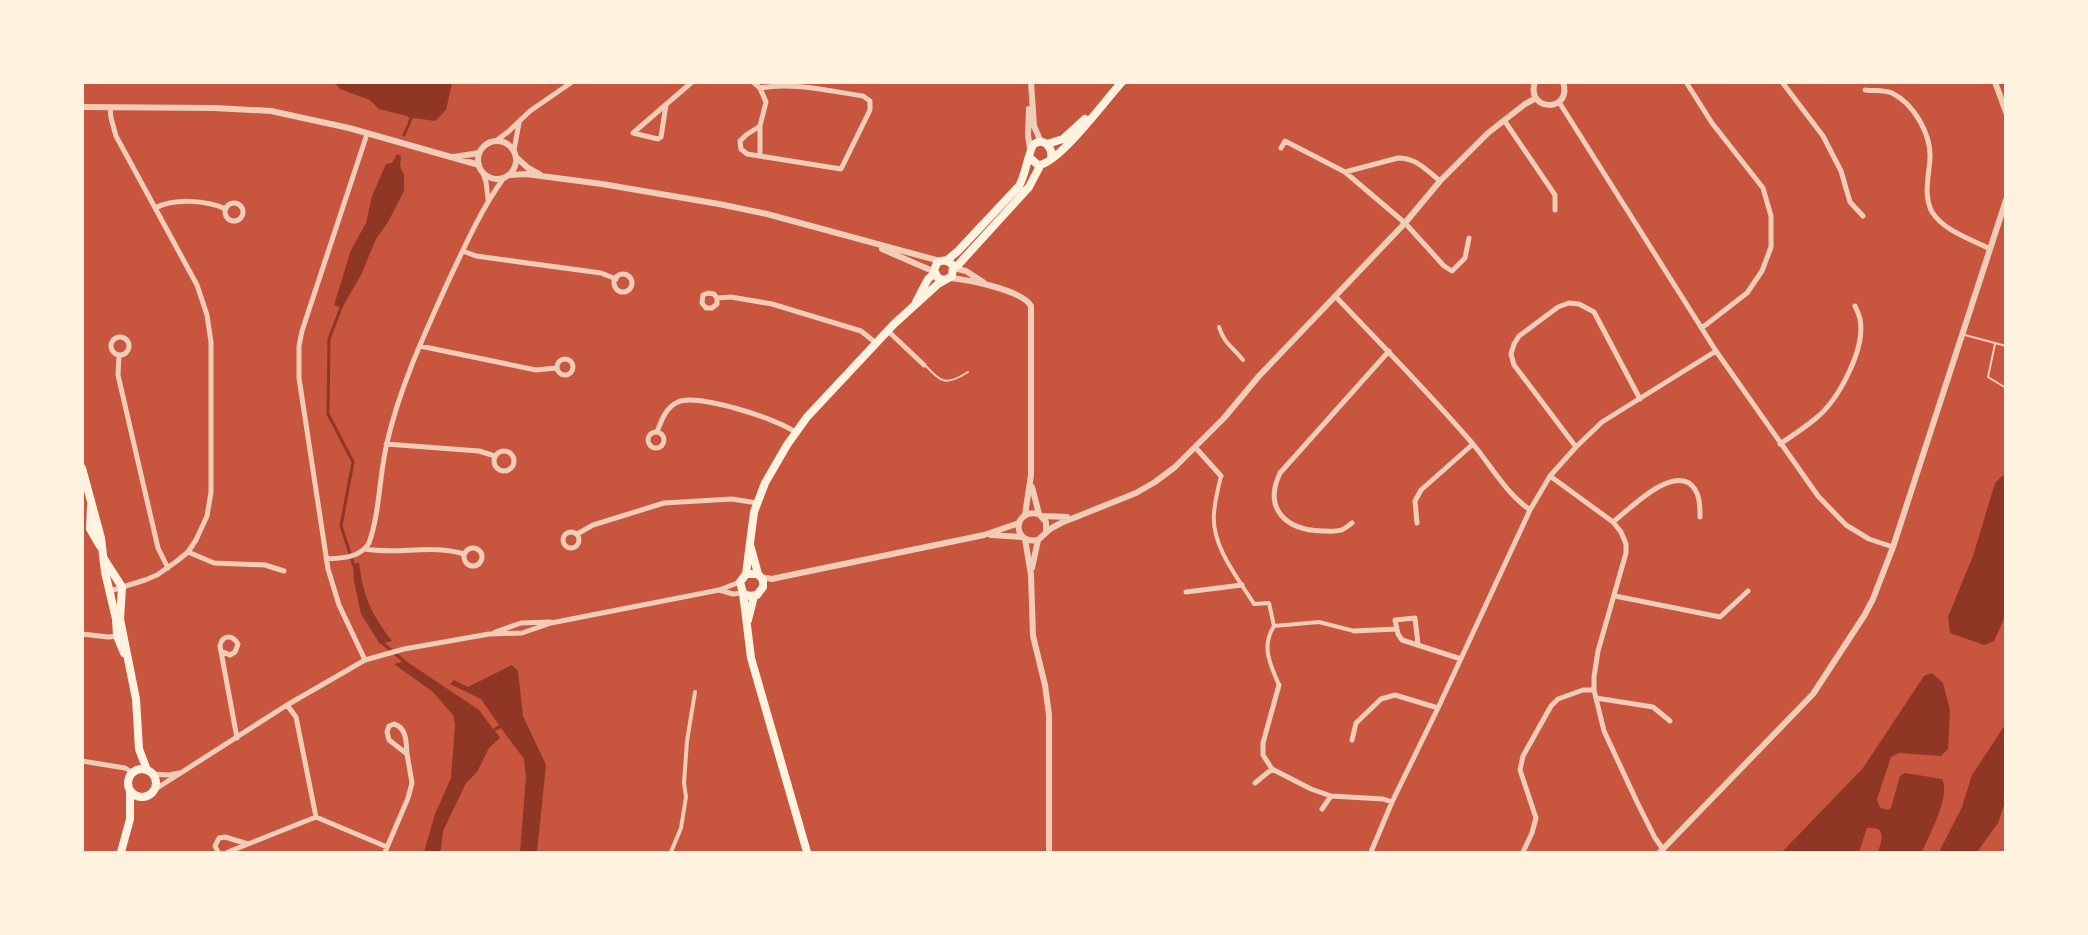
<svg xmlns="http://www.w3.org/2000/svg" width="2088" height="935" font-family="Mulish,sans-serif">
  <rect width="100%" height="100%" fill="#c8553d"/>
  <!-- water -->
  <path fill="#8f3625" d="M335 83H452L446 110 435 121 414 118 411 120 407 116 379 109 370 100 340 89Z
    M397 154 401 156 400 166 404 175V191L388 222 376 239 361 275 342 308 334 305 351 250 366 223 372 196 386 164 392 163Z
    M2002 476 2006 477 2005 617 1994 641 1984 645 1950 633 1948 617 1973 556 1995 483Z
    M359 562C363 597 371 613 392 641L380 644 361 614 354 581 353 565Z
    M406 661 479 710 493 729 499 725 481 699 450 684 454 680 468 687 512 665 518 671 523 716 546 765 537 852H520L526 777 524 759 501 728 495 731 500 738 489 748 477 772 466 783 443 831 441 850 439 852H424L435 814 451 778 455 725 453 715 433 692 394 664Z
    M1932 673 1943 683 1950 710 1948 749 1941 756 1899 753 1891 757 1877 799 1880 808 1888 810 1891 808 1900 776 1905 773 1942 779C1951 796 1929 835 1922 852H1878C1882 840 1887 826 1867 828L1859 852H1782L1863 768 1924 676Z
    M2005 725V802L1998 823 1977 852H1939L1962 807 1972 775Z"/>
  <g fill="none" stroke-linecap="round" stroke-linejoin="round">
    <!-- stream -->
    <path stroke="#8f3625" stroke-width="3" d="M409 124 410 120
      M404 135 408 126
      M342 305 329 339 328 414 353 462 341 526 354 566
      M380 641 405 662"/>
    <!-- service -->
    <path stroke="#f1ccb7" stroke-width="2" d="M1965 335 2006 346
      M1995 344 1988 377 2006 388
      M925 365C942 383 946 386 968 372"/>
    <!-- pedestrian -->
    <path stroke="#f1ccb7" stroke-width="4" d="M1219 327C1225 345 1231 345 1243 360
      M1221 476C1218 488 1215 501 1214 513 1211 546 1238 578 1254 604L1269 603 1274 626
      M1279 685C1270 664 1261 646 1274 626L1319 622 1354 631
      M671 852 681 828 686 797 684 783 687 741 695 692"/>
    <!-- minor -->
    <path stroke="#f1ccb7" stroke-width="5" d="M753 82 760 88C793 82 829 91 863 96L870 101V110L841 169 747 154 741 149 740 141 746 135 760 126
      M1686 82 1712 123 1763 188 1771 216V247L1762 271 1747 293 1703 327
      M1782 82 1823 136 1841 171 1850 202 1863 216
      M760 88 766 102 760 126V156
      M1865 90C1873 91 1885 90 1892 93 1914 104 1931 134 1930 158 1929 176 1923 195 1932 212 1944 231 1971 239 1990 249
      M1559 102 1716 351 1818 496 1846 525 1869 539 1893 547
      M666 105 661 137 658 139 633 133 692 82
      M1504 120 1555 195V210
      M496 141 509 131 530 111 572 82
      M1281 148 1285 141 1345 172 1398 158C1417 158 1426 170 1440 181
      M514 150 519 123
      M1345 172 1405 223 1444 266 1452 271 1465 258 1469 238
      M483 173 486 182 488 199
      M225 212a9 9 0 1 1 18 0a9 9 0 1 1-18 0Z
      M155 208C175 198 206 200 226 209
      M463 251 476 256 601 273 616 279
      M614 283a9 9 0 1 1 18 0a9 9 0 1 1-18 0Z
      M1336 297C1382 345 1429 393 1473 444 1491 466 1506 493 1530 510
      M717 298V304L712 308H706L702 303 703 295 708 293 714 294 717 298 731 297 772 304 861 331 876 343
      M888 331 924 365
      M111 346a9 9 0 1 1 18 0a9 9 0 1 1-18 0Z
      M420 346 536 370 557 368
      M119 355 118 375 158 548 168 568
      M557 367a8 8 0 1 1 16 0a8 8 0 1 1-16 0Z
      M657 432C661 421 666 407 678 402 697 393 778 419 795 432
      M648 440a8 8 0 1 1 16 0a8 8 0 1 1-16 0Z
      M386 444 479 451 495 456
      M1780 444C1792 436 1804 428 1815 419 1838 401 1866 349 1860 319 1859 315 1857 310 1855 306
      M1195 447 1221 476
      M1576 447 1514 365 1511 354 1514 344 1519 336 1558 307 1569 303 1579 304 1594 312 1640 399
      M494 461a10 10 0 1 1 20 0a10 10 0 1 1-20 0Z
      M1550 476 1613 522 1621 532 1626 544V553L1598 651 1594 677V690L1604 731 1637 802 1655 838 1663 849
      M1613 522C1630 509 1667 470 1689 483 1700 491 1700 505 1700 517
      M1352 523C1349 525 1345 529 1341 530 1335 532 1327 531 1322 531 1286 530 1263 509 1280 473L1389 351
      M1417 523 1415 501 1421 490 1473 444
      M563 540a8 8 0 1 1 16 0a8 8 0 1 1-16 0Z
      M577 534 593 525 664 503 732 499 757 503
      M464 557a9 9 0 1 1 18 0a9 9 0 1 1-18 0Z
      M365 549C398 555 432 544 464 554
      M188 552 214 563 265 565 284 571
      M326 559C342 558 360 558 369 543 380 512 379 476 387 443 399 389 424 335 447 284 464 248 480 211 503 179
      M719 590 733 594 743 593
      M110 591 145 580 157 575 177 561 188 552 196 540 207 516 211 492V342L207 315 197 285 116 136 111 118 110 107
      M1186 592 1242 585
      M1615 596 1720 617 1748 591
      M1354 631 1397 629
      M495 632 521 623 550 622
      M82 634 108 637 120 636
      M1418 644 1415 618 1395 620 1398 634 1402 640 1461 659
      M221 651 230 655 235 652 238 644C232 634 222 635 220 646L237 738
      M365 660 339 605 328 569 299 378V346L302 331 367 134
      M1279 685 1263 743V755L1272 769 1311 789 1331 796 1383 799 1392 802
      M1596 698 1653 707 1670 721
      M287 705 296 717 316 817 387 847
      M394 724C407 728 406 742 407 754L389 740 387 732 389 726Z
      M1352 740 1356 723 1381 699 1395 695 1438 708
      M82 761 125 768 133 773
      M152 774 169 775 179 773
      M1255 783 1272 769
      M154 790 287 705 365 660 404 649 489 634 522 633 551 623 719 590 740 582
      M1322 809 1331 796
      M248 844 316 817
      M218 852 215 846 219 838 225 837 248 844 228 852
      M385 852 408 798 412 783 407 754
      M1371 852 1392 802 1438 708 1530 510 1550 476 1576 447 1602 422 1716 351
      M1523 852 1532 833 1536 818 1520 770 1523 756 1551 706 1558 699 1583 690H1594"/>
    <!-- tertiary -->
    <path stroke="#f1ccb7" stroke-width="6" d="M1031 82 1034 126 1041 142
      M1535 82C1525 112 1573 113 1563 82
      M1995 82 2006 112
      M82 107 214 108 271 111 349 128 479 165
      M1029 109 1028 135 1030 149
      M478 160a19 19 0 1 1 38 0a19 19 0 1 1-38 0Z
      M454 157 479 153
      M517 158 528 168 539 174
      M510 175 526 174 602 184 719 204 767 214 940 261
      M882 249 935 272
      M954 268 966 271 983 282
      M951 278C969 280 1022 290 1031 306V475L1025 515
      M1032 487 1039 514
      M1042 516 1067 517
      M1046 532V522L1039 514C1012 508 1012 545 1038 540L1050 529 1061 523 1136 493 1155 482 1175 467 1224 418 1259 376 1405 223 1440 181 1488 133 1525 104 1536 98
      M991 535 1022 537
      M1025 539 1031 575 1033 636 1045 685 1049 715V852
      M1032 568 1038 540
      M761 577 772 579 781 577 984 535 1019 523
      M1660 852 1813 694 1864 616 1873 599 1893 547 2006 200"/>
    <!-- secondary -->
    <path stroke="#fff3e0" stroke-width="8" d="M1047 144 1063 139 1085 119
      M1029 157 1038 165C1058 165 1106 99 1122 82
      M946 261 958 251 1019 186C1026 175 1029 148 1034 144 1044 137 1053 148 1051 158
      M954 267 958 265 1029 187 1040 166
      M916 302 928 279 935 273
      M82 468 101 538 105 572 116 619 117 636 124 653
      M91 505 90 529 100 546
      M104 559 122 587 120 619 136 699 139 749 147 770
      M746 574 754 512 765 483 787 445 807 417 894 324 938 284 952 276 953 266C949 260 943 259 937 263L934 270 938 278 944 280
      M758 574H746L740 582 743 593 751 658 807 852
      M743 593 749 596 757 595 763 587V580L758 574 751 548
      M748 620 754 596
      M128 783a14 14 0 1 1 28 0a14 14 0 1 1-28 0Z
      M121 852 130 819V790"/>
  </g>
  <!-- border -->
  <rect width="2088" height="935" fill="none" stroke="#fff3e0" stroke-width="168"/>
</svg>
